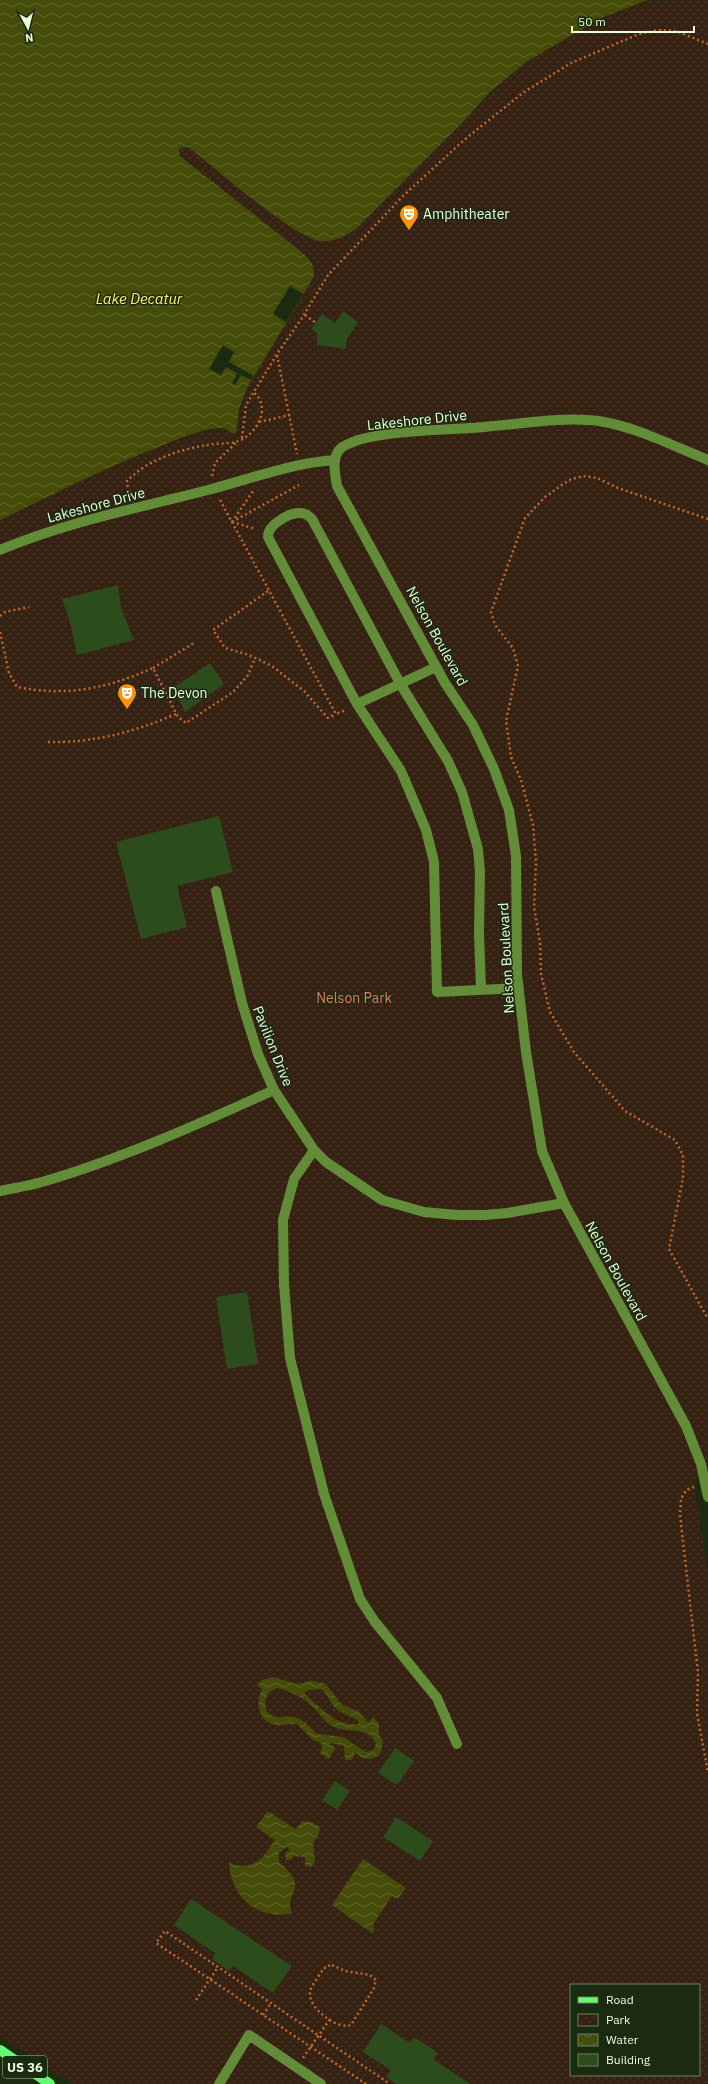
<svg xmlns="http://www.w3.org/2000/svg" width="708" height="2084" font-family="'IBM Plex Sans',sans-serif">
  <defs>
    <pattern id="park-dots" width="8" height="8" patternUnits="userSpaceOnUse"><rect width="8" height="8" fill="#362213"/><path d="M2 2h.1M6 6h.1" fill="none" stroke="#4a382a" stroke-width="1.8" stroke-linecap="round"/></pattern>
    <pattern id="garden-furrows" width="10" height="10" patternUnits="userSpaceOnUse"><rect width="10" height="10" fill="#362213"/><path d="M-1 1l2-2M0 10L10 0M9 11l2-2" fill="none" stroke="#4a382a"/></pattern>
    <pattern id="water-waves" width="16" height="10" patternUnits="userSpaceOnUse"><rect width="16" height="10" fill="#454c09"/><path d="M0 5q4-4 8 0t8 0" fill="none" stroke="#60672c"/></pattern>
  </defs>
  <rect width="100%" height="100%" fill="#1a2b10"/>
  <!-- park -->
  <path fill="url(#park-dots)" fill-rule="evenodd" d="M708 0V1476L694 1479 708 1574V2084H72L0 2036V520C30 506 208 415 229 431L237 420 247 388 313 278 309 259 304 254 180 156V148L188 147 286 224 307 238 320 241 355 230 463 122 490 92 526 62 603 17 645 1ZM571 1985H699V2075H571Z"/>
  <!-- garden -->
  <path fill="url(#garden-furrows)" d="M353 2064 382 2083 381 2084H372L350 2069Z"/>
  <!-- water -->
  <path fill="url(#water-waves)" fill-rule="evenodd" d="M0 0H648L603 17 526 62 490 92 463 122 355 230C344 237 333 242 320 241 294 238 213 166 188 147L180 148 179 151 180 156 304 254C311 261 316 267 313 278L247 388 239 409 236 433H231C228 430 225 428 221 428 199 429 176 440 156 448 103 469 52 495 0 520Z
    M273 1677 296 1684 312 1681 326 1684 342 1705 358 1711 368 1722 373 1717 379 1724V1735L383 1741 381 1752 378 1756 369 1759 362 1758 355 1752 352 1760H345L344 1746 331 1743 330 1745 335 1747V1749L329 1759 320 1753 322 1747 321 1743 313 1740 297 1724C290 1723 282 1726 275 1725 258 1721 255 1702 262 1689L257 1685 262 1680ZM277 1688C286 1689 306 1699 312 1706 319 1713 324 1721 332 1726 346 1734 368 1725 376 1743L374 1750 366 1752 343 1737 317 1734C309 1728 305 1719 294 1717 282 1715 279 1721 267 1712 263 1701 266 1692 277 1688ZM321 1689C329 1695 330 1705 339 1711 344 1715 358 1717 359 1724 332 1726 323 1708 304 1693L309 1690Z
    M267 1812 271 1813 295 1829 303 1821 312 1822 320 1827 319 1834 313 1842 315 1862 311 1867 305 1866V1857L294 1856 291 1860H286L285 1853 290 1850 287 1847 279 1853V1862C312 1890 283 1890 292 1913 258 1921 231 1897 229 1863 254 1871 262 1860 275 1840L256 1827Z
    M363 1859 406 1888 398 1899 392 1896 372 1926 375 1929 372 1933 332 1905Z"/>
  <!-- pier -->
  <path fill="#1a2b10" d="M290 286 303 294 286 322 273 314Z
    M223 345 234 352 229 362 254 376 251 380 241 375 235 385 232 383 237 373 226 367 221 375 209 369Z"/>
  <!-- building -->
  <path fill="#2c4d1b" d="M343 311 358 322 347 339 346 349 317 345V333L311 329 322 314 335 323Z
    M118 585 121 608 134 640 77 655 70 622 62 599Z
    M210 663 224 684 185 712 173 688Z
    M219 816 233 872 177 886 187 927 141 939 116 842Z
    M247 1292 258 1364 227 1369 216 1297Z
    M395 1748 414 1761 397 1785 378 1773Z
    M335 1781 350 1791 337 1810 322 1800Z
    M396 1817 433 1841 420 1861 383 1837Z
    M191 1899 292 1966 273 1993 233 1966 229 1971 212 1959 215 1953 174 1925Z
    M381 2024 410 2043 414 2037 438 2053 433 2059 470 2084H396L386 2077 391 2070 363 2052Z"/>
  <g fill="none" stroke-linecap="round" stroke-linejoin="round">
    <!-- path -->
    <path stroke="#c2672c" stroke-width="2.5" stroke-dasharray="2 3" stroke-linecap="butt" d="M305 315 316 323
      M277 355 297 454
      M259 422 290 415
      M242 438 246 405 277 354 302 318 328 275 404 195 464 140 524 92 550 76 571 63 639 34 658 30 676 31 708 44
      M212 476 215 463 237 442
      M129 497 127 481C147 460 180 449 208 445 217 443 227 444 236 442 256 436 273 407 253 392
      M220 500 336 714 346 710
      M708 519 618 488 597 478 583 476 569 480 545 497 525 518 491 612 495 625 513 648 518 666 506 721 511 757 521 780 533 825 536 862 534 907 540 942 541 974 550 1012 574 1052 625 1111 675 1140 683 1155V1178L669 1249 708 1319
      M232 522 299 485
      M232 522 253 491
      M232 522 256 529
      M268 591 213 630 225 648 249 655 272 666 304 691 328 718 336 714
      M0 616 5 612 29 607
      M0 632 9 673 17 687C67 697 108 688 153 668L178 717 186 723 233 692 248 675 255 658
      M153 668 194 643
      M48 742C94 743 134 732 176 714
      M694 1487 686 1490 681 1499 680 1515 698 1673 697 1713 708 1773
      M332 1965 345 1971 370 1975 376 1980 374 1988 351 2025C337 2030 309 2008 310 1994 310 1987 315 1982 318 1977 322 1971 324 1966 332 1965Z
      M196 2000 218 1967
      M263 2015 271 2003
      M303 2058 330 2019
      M366 2084 156 1943 165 1931 390 2084"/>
    <!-- minor -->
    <path stroke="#638c39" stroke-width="10" d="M708 460C673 446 637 427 599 421 566 416 519 424 484 427 447 430 393 430 358 440 353 442 345 445 341 448 331 457 335 474 337 486L445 683 473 725 494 769 509 810 516 856 517 974 526 1052 542 1151 564 1203 686 1426 701 1464 708 1497
      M0 550C66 522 138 508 208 490 250 479 291 463 335 460
      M357 704 436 667
      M216 891 242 1003 258 1054 274 1090 314 1150 326 1162 382 1200 424 1212 457 1215H485L507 1213 564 1203
      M481 990 479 933 480 872 478 849 462 792 448 761 401 685 312 519C309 516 306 513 301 513 290 512 267 525 268 537L357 704 401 771 426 830 434 862 437 992 519 988
      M314 1150 294 1179 283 1220 284 1285 290 1358 324 1494 360 1599 375 1622 437 1698 457 1744
      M0 1191C14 1188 28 1186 42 1182 121 1159 199 1124 274 1090
      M219 2084 249 2035 321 2084"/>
    <!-- major -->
    <path stroke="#61ff6f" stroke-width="10" d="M0 2050 50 2084"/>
  </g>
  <!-- icons -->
  <defs>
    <g id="theatre-pin" transform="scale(1)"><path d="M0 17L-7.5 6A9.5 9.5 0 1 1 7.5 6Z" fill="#ff9106" stroke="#1a2b10"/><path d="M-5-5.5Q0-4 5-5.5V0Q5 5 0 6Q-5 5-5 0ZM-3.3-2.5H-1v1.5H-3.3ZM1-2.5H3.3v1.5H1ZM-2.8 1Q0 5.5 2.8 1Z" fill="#fff"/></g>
  </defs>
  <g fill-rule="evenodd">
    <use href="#theatre-pin" x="409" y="214"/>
    <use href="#theatre-pin" x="127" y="693"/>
  </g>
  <g text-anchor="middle" stroke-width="3" stroke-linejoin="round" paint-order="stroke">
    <!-- shield labels -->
    <rect fill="#1a2b10" stroke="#acbf9d" stroke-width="1" x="3" y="2056" width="44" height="22" rx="3"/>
    <g font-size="13" font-weight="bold" fill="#eaffda">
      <text x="25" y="2072">US 36</text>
    </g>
    <!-- poi labels -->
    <g font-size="14" fill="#eaffda" stroke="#1a2b10" text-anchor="start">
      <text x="423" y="219">Amphitheater</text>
      <text x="141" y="698">The Devon</text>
    </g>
    <!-- street labels -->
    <g font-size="14" fill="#eaffda" stroke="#1a2b10">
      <text transform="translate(417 420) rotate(-6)" y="5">Lakeshore Drive</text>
      <text transform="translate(96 505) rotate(-15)" y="5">Lakeshore Drive</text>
      <text transform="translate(437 636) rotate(61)" y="5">Nelson Boulevard</text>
      <text transform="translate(506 958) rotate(-93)" y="5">Nelson Boulevard</text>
      <text transform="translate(273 1046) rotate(68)" y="5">Pavilion Drive</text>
      <text transform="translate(616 1271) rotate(61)" y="5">Nelson Boulevard</text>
    </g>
    <!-- park labels -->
    <g font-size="14" fill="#e57c60" stroke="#1a2b10">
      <text x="354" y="1003">Nelson Park</text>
    </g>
    <!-- water labels -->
    <g font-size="15" font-style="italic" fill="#fff368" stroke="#1a2b10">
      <text x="139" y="304">Lake Decatur</text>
    </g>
  </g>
  <!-- legend -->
  <rect x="570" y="1984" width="130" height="92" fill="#1a2b10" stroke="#6d8061"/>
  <rect x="578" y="1997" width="20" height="6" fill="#61ff6f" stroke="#6d8061"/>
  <text x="606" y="2004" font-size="12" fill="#eaffda">Road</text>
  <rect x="578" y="2014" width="20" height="12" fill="url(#park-dots)" stroke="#6d8061"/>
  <text x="606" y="2024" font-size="12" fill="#eaffda">Park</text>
  <rect x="578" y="2034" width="20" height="12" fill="url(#water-waves)" stroke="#6d8061"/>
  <text x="606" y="2044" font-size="12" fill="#eaffda">Water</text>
  <rect x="578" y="2054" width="20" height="12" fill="#2c4d1b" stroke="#6d8061"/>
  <text x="606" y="2064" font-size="12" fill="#eaffda">Building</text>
  <!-- north arrow -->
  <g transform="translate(28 28) rotate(173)" stroke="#1a2b10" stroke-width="3" paint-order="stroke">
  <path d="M0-3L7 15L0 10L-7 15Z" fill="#eaffda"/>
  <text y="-6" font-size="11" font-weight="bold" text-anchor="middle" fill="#eaffda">N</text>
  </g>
  <!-- scale -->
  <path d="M572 26v6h122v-6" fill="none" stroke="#eaffda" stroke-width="2"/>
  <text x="578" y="26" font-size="12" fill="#eaffda" stroke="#1a2b10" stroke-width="3" paint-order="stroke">50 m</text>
</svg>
